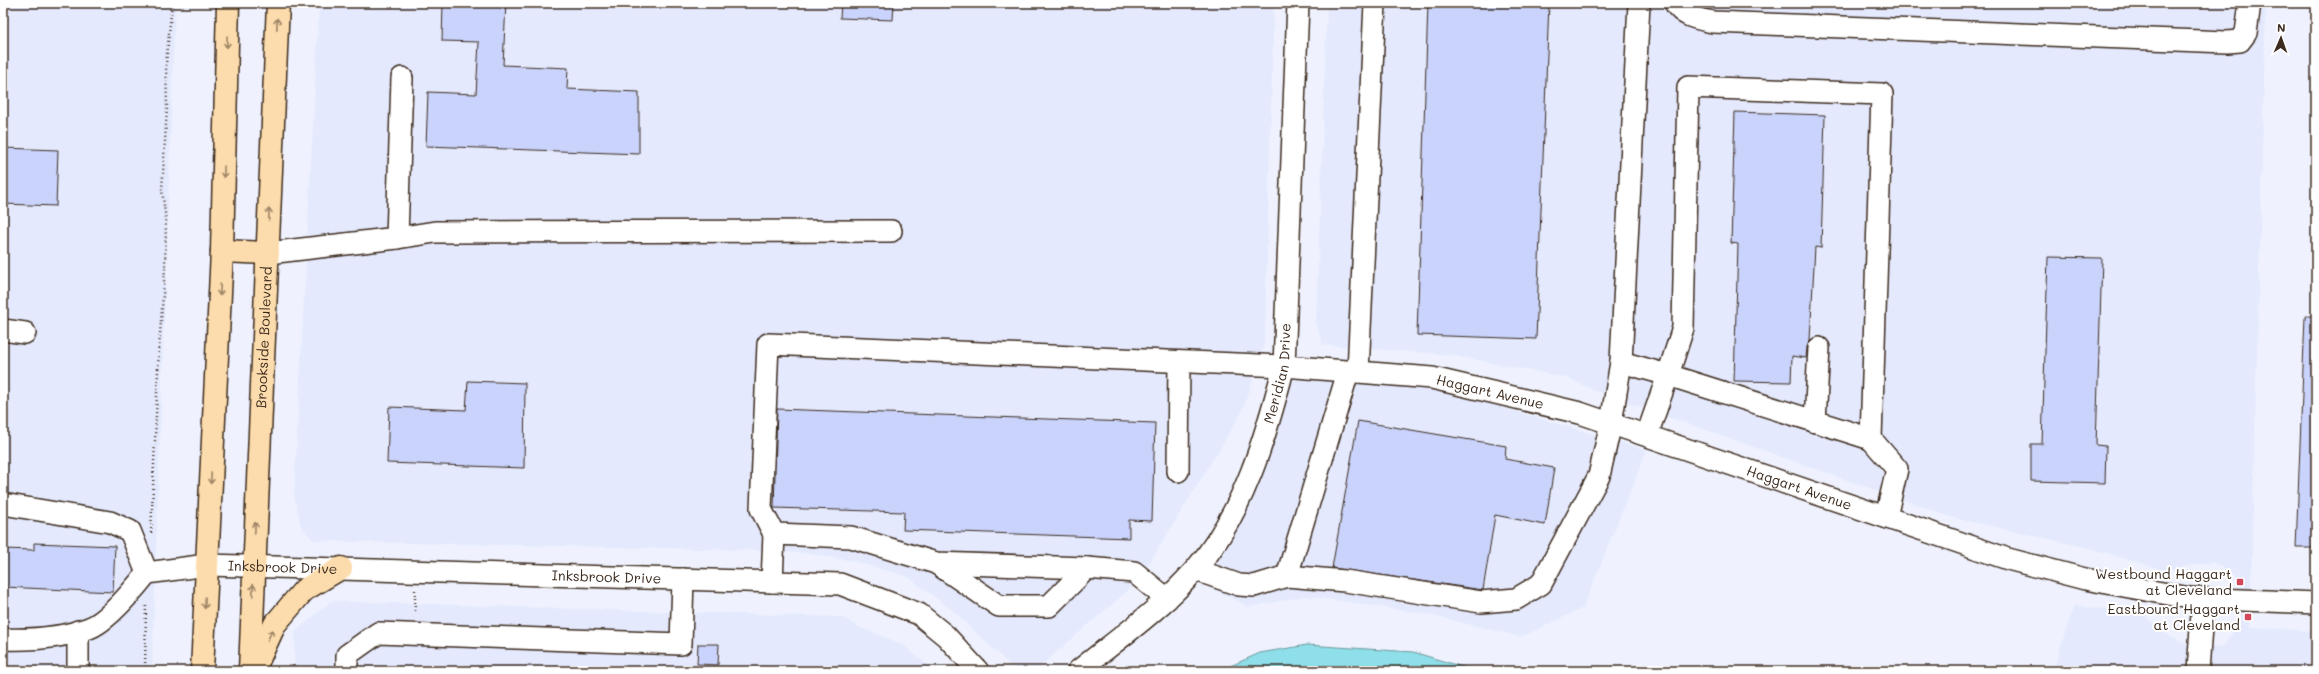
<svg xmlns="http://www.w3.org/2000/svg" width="2319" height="674" font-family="Mali,sans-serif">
  <rect width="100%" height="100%" fill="#eff2fe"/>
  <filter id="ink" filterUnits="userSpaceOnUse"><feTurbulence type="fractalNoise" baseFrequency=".025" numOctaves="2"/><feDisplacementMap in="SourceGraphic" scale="8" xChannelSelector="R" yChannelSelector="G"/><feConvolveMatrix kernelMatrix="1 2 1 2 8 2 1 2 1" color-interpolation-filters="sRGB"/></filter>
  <g filter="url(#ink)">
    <!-- built -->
    <path fill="#e4e9fd" d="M3 3H175L152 671H3Z
      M319 3H1274L1265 332 1262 354 1241 414 1138 582 1035 671H1023L1010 665 951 609 908 577 853 561 812 554 750 550 314 541 301 526 294 495Z
      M1327 3H2266L2250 627 2316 631V671H2053L2074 605 2144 615 2170 637 2195 647H2222L2236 628 2242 610 2237 577 2213 562 2163 570 2093 549 1954 518 1595 391 1568 378 1451 355 1323 345 1316 325Z
      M1289 374 1430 386 1647 450 1583 608 1521 637 1426 614 1306 596 1249 607 1200 583 1239 525 1262 475Z
      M331 601 842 617 857 626 902 644 935 671H294L295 632Z"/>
    <!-- water -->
    <path fill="#8edfea" stroke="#6d9798" d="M1307 645 1413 652 1476 671H1219L1260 653Z"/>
    <!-- building -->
    <path fill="#c9d3fb" stroke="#3b2a1e" d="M443 3H506L503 65 568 68 567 89 639 92V154L426 146 428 92 476 94 479 42 442 41Z
      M841 3H894L893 20 840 18Z
      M1428 3H1549L1536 339 1417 335Z
      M1735 112 1825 115 1821 248 1815 247 1810 340 1807 347 1806 358 1792 356 1791 382 1734 381 1738 244 1731 243Z
      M3 148 58 150 56 206 3 204Z
      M2048 257 2102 258 2096 445 2106 446 2105 483 2031 481V444H2042Z
      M2305 316H2316V548H2296Z
      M468 381 525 383 524 468 387 463 389 407 466 410Z
      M777 409 1155 423 1152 521 1129 520V538L903 530 904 512 774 508Z
      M1358 421 1506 446 1505 459 1554 468 1545 525 1495 515 1483 590 1332 568Z
      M34 543 115 546 113 592 3 587V549L34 550Z
      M698 644H719L718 665 697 664Z"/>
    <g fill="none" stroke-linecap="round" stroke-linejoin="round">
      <!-- minor casing -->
      <g stroke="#3b2a1e" stroke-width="24">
        <g id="minor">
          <path d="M1675 3C1683 17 1698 19 1713 22L2227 42 2240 41 2246 33 2250 3"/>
          <path d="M397 238 435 232 891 231"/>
          <path d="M268 253 397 238 402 78"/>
          <path d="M3 330 25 333"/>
          <path d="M1621 362 1668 375 1683 328 1688 87 1882 94 1871 439 1668 375 1647 435"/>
          <path d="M1358 372 1375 3"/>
          <path d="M1815 422 1819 348"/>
          <path d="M1871 439 1897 469 1886 517"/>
          <path d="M1178 471 1179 362"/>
          <path d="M3 504 110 522 130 531 147 573"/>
          <path id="s1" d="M774 534 761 509 768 344 1284 366 1432 378 1580 413 2008 559 2085 579 2190 598 2316 603"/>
          <path d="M936 563 999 606H1049L1087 568"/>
          <path d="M1196 570 1239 585 1254 586 1287 576 1348 372"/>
          <path d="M1287 576 1345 581 1481 602 1516 599 1541 584 1599 476 1611 423 1621 362 1639 3"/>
          <path d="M772 582 774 534 851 537 936 563 1087 568 1134 572 1167 599"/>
          <path d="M78 631V671"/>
          <path id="s2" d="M3 639C31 640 62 638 89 628 107 622 135 588 147 573L207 565 808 583 840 584 919 614 946 636 978 671"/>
          <path d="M347 671V655L378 633 681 644 683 579"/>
          <path id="s3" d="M1078 671C1118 639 1161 609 1195 570 1243 515 1266 436 1284 366L1298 3"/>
          <path d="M2198 671 2203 598"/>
        </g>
      </g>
      <!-- major casing -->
      <g stroke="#3b2a1e" stroke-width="25">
        <g id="major">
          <path d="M222 251 268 253"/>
          <path d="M254 670 275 624 304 590 341 568"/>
          <path d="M202 671 222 251 228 3"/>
          <path id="s4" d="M250 671 278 3"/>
        </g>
      </g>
      <!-- path -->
      <path stroke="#3b2a1e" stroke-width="2.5" stroke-dasharray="1 3" stroke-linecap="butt" d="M151 533 159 347 165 269 166 221 162 190 167 108 166 64 172 3
        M415 611V589
        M145 671 146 604"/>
      <!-- minor -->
      <use href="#minor" stroke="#fff" stroke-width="21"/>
      <!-- major -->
      <use href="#major" stroke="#fcdcac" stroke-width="22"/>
    </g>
    <!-- one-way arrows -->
    <defs><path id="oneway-shaft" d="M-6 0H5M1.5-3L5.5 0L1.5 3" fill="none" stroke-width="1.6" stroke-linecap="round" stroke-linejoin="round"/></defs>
    <g stroke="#9c8365">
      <use href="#oneway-shaft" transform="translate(277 24) rotate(-89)"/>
      <use href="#oneway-shaft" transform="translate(227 42) rotate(91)"/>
      <use href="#oneway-shaft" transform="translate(224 172) rotate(91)"/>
      <use href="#oneway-shaft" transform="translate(269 214) rotate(-87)"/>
      <use href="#oneway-shaft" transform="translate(220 290) rotate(93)"/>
      <use href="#oneway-shaft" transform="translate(211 478) rotate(93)"/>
      <use href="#oneway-shaft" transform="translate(255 528) rotate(-87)"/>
      <use href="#oneway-shaft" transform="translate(253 590) rotate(-88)"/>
      <use href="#oneway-shaft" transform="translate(205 603) rotate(92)"/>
      <use href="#oneway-shaft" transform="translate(270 635) rotate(-66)"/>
    </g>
  </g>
  <!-- markers -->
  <g fill="#d1495b" stroke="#fff" stroke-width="1.5">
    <rect x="2236" y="578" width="8" height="8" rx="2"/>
    <rect x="2244" y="613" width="8" height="8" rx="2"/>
  </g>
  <g text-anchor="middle" stroke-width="4" stroke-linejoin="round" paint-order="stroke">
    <!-- street labels -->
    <g font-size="14" fill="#3b2a1e" stroke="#fff">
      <text dy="5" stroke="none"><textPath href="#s4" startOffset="334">Brookside Boulevard</textPath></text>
      <text dy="5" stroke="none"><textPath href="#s3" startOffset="371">Meridian Drive</textPath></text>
      <text dy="5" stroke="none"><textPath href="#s1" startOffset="918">Haggart Avenue</textPath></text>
      <text dy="5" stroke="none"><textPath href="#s1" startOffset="1242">Haggart Avenue</textPath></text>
      <text dy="5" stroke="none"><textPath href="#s2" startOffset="304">Inksbrook Drive</textPath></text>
      <text dy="5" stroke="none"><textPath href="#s2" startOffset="628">Inksbrook Drive</textPath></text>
    </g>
    <!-- poi labels -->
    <g font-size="14" fill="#3b2a1e" stroke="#fff" text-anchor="end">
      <text x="2232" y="579">Westbound Haggart<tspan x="2232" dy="16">at Cleveland</tspan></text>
      <text x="2240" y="614">Eastbound Haggart<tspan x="2240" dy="16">at Cleveland</tspan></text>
    </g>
  </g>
  <!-- margin -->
  <rect width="2319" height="674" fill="none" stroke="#fff" stroke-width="16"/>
  <rect x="8" y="8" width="2303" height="658" fill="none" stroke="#3b2a1e" stroke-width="1.5" filter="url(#ink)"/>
  <!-- north arrow -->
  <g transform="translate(2281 38) rotate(2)" stroke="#ffffff" stroke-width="3" paint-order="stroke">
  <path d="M0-3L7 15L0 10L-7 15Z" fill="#3b2a1e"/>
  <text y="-6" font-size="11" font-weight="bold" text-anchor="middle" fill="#3b2a1e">N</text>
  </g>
</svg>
